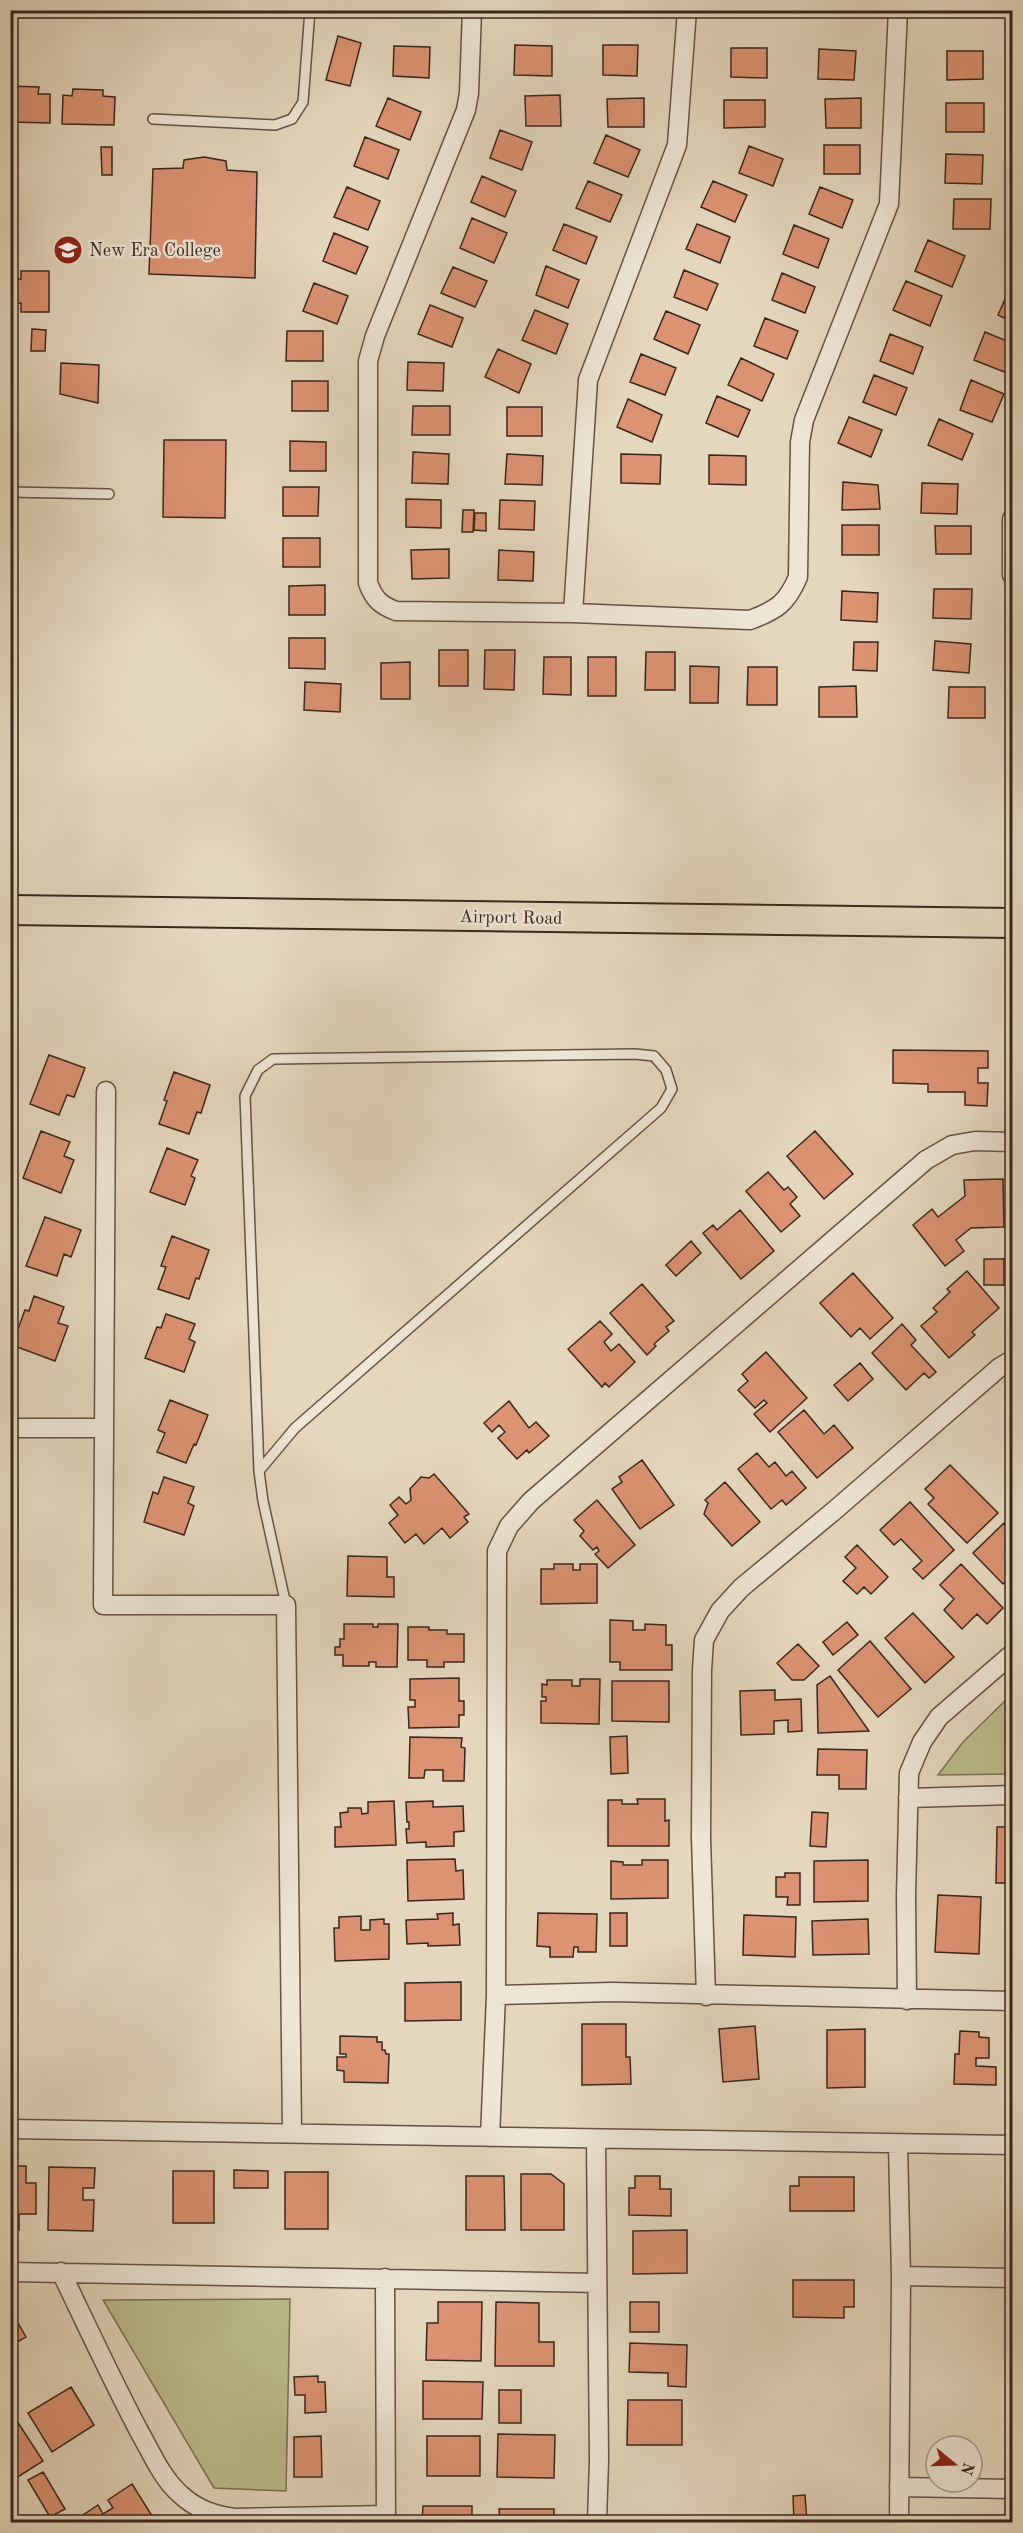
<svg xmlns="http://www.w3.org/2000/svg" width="1023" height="2533" font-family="'Old Standard TT',serif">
  <rect width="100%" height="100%" fill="#e5d7bd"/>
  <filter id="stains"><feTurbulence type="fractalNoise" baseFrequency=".00333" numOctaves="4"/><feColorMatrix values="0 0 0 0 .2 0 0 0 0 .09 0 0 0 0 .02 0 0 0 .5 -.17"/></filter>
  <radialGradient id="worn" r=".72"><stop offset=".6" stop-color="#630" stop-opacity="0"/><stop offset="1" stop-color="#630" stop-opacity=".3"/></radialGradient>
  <!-- green -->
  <path fill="#bcbc8c" stroke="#7b7154" stroke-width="1.5" d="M1012 1694V1774L938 1775 963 1742Z
    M290 2299 286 2491 214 2488 103 2300Z"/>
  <!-- building -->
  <path fill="#dc9373" stroke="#3a261d" stroke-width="1.5" d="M338 36 361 43 350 86 326 80Z
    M515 45 552 46V76L514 75Z
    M603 45H638L637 76 603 75Z
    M394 46 430 47 429 78 393 76Z
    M731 48H767V78L731 77Z
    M819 49 856 51 854 80 818 79Z
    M947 51H983V79L947 80Z
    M10 86 39 87 38 94H50V123L10 122Z
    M73 89 103 90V96L115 97 114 125 62 124 63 95 72 96Z
    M560 95 561 126H526L525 96Z
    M388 98 421 112 410 140 376 126Z
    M644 98V127H608L607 99Z
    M861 98V128H826L825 99Z
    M724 100H765V127L724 128Z
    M946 103H984V132H946Z
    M500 130 532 142 522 170 490 158Z
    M606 135 640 150 628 177 594 163Z
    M365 137 399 150 388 179 354 166Z
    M824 145H860V174H824Z
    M749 146 783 159 773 186 739 173Z
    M101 147H112V175H102Z
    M946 154 983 155 982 184 945 183Z
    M204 157 226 161 227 170 257 172 255 278 149 274 153 169 183 168 184 160Z
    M482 176 516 191 505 217 471 202Z
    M588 181 622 195 610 222 576 208Z
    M713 181 747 195 735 222 701 207Z
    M347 187 380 201 368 230 334 217Z
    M820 187 853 200 842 228 809 214Z
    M954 199H991L990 229H953Z
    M472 218 507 233 494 263 460 248Z
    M564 224 597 237 586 264 553 250Z
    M697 224 730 237 720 263 686 249Z
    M794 225 829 239 818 268 783 254Z
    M334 233 368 247 356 274 323 261Z
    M928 240 965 256 952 287 915 271Z
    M546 266 579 280 568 308 536 295Z
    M453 267 487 281 475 307 441 293Z
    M684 270 718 284 707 310 674 297Z
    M21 271H49V312H21V303L14 304V279H21Z
    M782 273 815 287 805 313 772 300Z
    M906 281 942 296 930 326 893 310Z
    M314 283 348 296 337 324 303 311Z
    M1010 288 1012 289V322L998 315Z
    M430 305 463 318 452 347 418 334Z
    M535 310 568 324 556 354 522 340Z
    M666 311 700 325 688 354 654 339Z
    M765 318 798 331 787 359 754 346Z
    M32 329 46 330 45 351H31Z
    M287 331H323V361H286Z
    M985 332 1012 343V359L1007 373 974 360Z
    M890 334 923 347 913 374 880 361Z
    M498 349 531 364 519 393 485 377Z
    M641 354 676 368 665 395 630 382Z
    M741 358 774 374 762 401 728 385Z
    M408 362 444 363 443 391 407 390Z
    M61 363 99 365 98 403 60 394Z
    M874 375 907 388 896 415 863 402Z
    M971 380 1004 394 992 422 960 410Z
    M292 381H328V411H292Z
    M717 396 750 410 738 437 706 423Z
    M628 399 662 415 652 442 617 427Z
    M413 406H450V435H412Z
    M507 407H542V436H507Z
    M849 417 882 430 871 457 838 443Z
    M939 419 973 434 962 460 928 445Z
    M164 440H226L225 518 163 517Z
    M290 441 326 442V471H290Z
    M413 452 449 454 448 484 412 483Z
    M507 454 543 456 542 485 505 484Z
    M621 454 661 455 660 484 621 483Z
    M709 455 746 456V485L709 484Z
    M843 482 878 485 880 509 842 510Z
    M922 483 958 484 957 514 921 513Z
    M283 487H319L318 516H283Z
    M406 499 441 500V528L406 527Z
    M500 500 535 501 534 530 499 529Z
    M463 510H474L473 532H462Z
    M475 513H486V531L474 530Z
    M842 525H879V555H842Z
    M935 526H971V554H936Z
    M283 538H320V567H283Z
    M449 549V578L412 579 411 550Z
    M499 550 534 552 533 581 498 580Z
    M325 585V615H289V586Z
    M934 589H972L971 619 933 618Z
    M842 591 878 593 877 622 841 620Z
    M289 638H325V669L289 668Z
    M935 641 971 644 969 673 933 670Z
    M854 642H878L877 671 853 670Z
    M439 650H468V686H439Z
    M485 650H515L514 690 484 689Z
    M646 652H675V690H645Z
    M544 657H571V695L543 694Z
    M588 657H616V696H588Z
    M410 662V699H381V663Z
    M690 666 719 667 718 703H690Z
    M748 667H777V705H747Z
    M305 682 341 684 340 712 304 710Z
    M856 686 857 717H819V687Z
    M949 687H985V718H948Z
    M893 1050 988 1051V1068H978V1083H988L987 1106 965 1105V1092H928V1084L893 1083Z
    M49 1055 85 1068 74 1097 67 1095 59 1115 30 1104Z
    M174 1072 210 1085 201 1113 197 1112 189 1134 159 1124 167 1101 164 1100Z
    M41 1131 70 1142 64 1156 74 1160 61 1193 23 1178Z
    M815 1131 853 1174 824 1199 787 1156Z
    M167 1148 198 1160 191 1176 195 1178 185 1205 150 1192Z
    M768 1172 784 1190 788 1187 797 1197 790 1204 800 1216 781 1232 746 1191Z
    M1003 1179 1004 1227 971 1228 956 1240 964 1251 945 1266 913 1225 932 1209 938 1217 965 1196 964 1180Z
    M740 1210 774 1251 741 1279 703 1233 713 1225 717 1230Z
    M45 1217 81 1230 71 1257 64 1254 57 1276 26 1266Z
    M172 1236 209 1250 199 1279 196 1278 189 1299 158 1289 166 1267 161 1266Z
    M691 1241 701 1253 676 1276 666 1265Z
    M984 1259H1004V1285H984Z
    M967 1271 999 1308 972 1332 975 1335 949 1358 921 1326 937 1312 933 1308 950 1292 947 1289Z
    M853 1273 893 1318 870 1339 860 1328 851 1337 820 1303Z
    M642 1284 674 1321 666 1327 669 1331 654 1344 656 1346 647 1355 610 1313Z
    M34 1296 64 1307 58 1323 68 1326 55 1361 12 1345 25 1310 29 1311Z
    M166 1314 195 1324 189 1339 195 1342 184 1372 145 1358 157 1327 161 1328Z
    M600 1321 612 1334 604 1342 611 1351 619 1344 635 1362 609 1387 605 1383 602 1387 568 1349Z
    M902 1324 916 1340 911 1345 936 1372 929 1378 924 1373 906 1390 872 1353Z
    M766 1352 807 1398 770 1432 754 1414 767 1403 764 1400 755 1408 738 1390 748 1381 742 1374Z
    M860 1363 873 1379 848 1401 834 1385Z
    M170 1400 208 1415 196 1445 194 1444 186 1463 157 1452 165 1433 158 1430Z
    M509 1401 529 1428 536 1422 549 1436 529 1453 527 1450 517 1459 498 1438 505 1432 499 1425 492 1432 484 1423Z
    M804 1410 824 1434 834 1425 853 1448 817 1478 778 1432Z
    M757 1453 769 1467 775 1462 786 1476 792 1471 806 1488 786 1505 782 1500 771 1509 738 1469Z
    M642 1460 674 1505 640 1529 612 1489 622 1482 619 1477Z
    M950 1465 998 1513 967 1543 928 1504 934 1498 925 1489Z
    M434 1474 469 1514 464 1517 468 1522 450 1538 442 1528 424 1544 416 1534 405 1543 389 1523 398 1515 390 1505 399 1497 406 1504 411 1500 410 1489 421 1477 429 1478Z
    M164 1477 194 1487 188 1503 194 1506 184 1535 144 1522 153 1492 158 1494Z
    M725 1482 760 1522 732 1546 704 1514 708 1503 705 1500Z
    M597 1500 635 1545 608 1568 595 1554 599 1551 597 1547 593 1550 580 1536 584 1531 574 1520Z
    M910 1502 954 1550 923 1579 913 1569 922 1561 901 1539 894 1545 880 1530Z
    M1004 1523 1012 1532V1575L1003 1584 973 1553Z
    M857 1545 888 1577 871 1594 864 1587 857 1594 843 1581 856 1568 845 1557Z
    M348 1556 387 1557V1577H394V1597L347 1596Z
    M554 1564H573V1570H580V1564H597V1603L541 1604V1569H554Z
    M961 1564 1003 1608 987 1624 977 1614 962 1629 944 1610 954 1599 940 1585Z
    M913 1613 954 1657 925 1683 885 1638Z
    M610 1620 633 1621V1630H645V1624L666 1625V1645H672V1670H620V1662H610Z
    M847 1622 858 1635 833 1655 823 1642Z
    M344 1624H373V1627H378V1624H398L397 1667H376V1662H369V1666H343V1655H335V1647H340V1639H344Z
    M408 1627H429V1630H447V1634H464V1662H444V1667H427V1660H408Z
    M870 1641 911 1689 878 1717 838 1670Z
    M798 1644 819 1666 804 1680H792L777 1663Z
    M830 1676 869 1731 818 1733 817 1685Z
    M459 1678V1701H464V1715H459V1727L409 1728 408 1707H415V1700H410V1679Z
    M580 1679H600L599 1724 541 1723V1701H546V1697H542V1684L547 1685V1680H572V1686H580Z
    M612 1681H669V1722L612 1721Z
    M775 1690V1700L801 1699 802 1731 788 1732V1720L774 1721V1734L741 1735 740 1691Z
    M627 1736 628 1773 611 1774 610 1737Z
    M410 1737 462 1738 461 1747 465 1748 464 1781H443V1770H425L424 1778H409Z
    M818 1749 867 1750 866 1789H839V1775H817Z
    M637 1799H665V1821L669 1820V1846H608V1800H622V1804H638Z
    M394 1801 396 1845 335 1847V1827H341L340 1813 348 1812V1808H361L362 1814 368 1813V1802Z
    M433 1801V1807L463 1806 464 1831 454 1832V1846L426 1847V1842L407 1843 406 1829H409V1822H407L406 1802Z
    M812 1812 828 1813 826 1847 810 1846Z
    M997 1827H1012V1883H996Z
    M455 1859 456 1871 463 1870 464 1899 408 1901 407 1860Z
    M642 1860H668V1898L611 1899V1861L623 1862V1865H642Z
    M868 1860V1901L814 1902V1861Z
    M785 1873H800V1905H787L788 1897H776V1877H785Z
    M938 1895 981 1897 979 1954 935 1952Z
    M453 1913V1925L459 1924 460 1945 428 1946V1943L407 1944 406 1920 438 1919 437 1914Z
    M538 1913 597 1914 596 1952H578V1947H574L573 1957H550V1947L537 1946Z
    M610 1913H627V1946H610Z
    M744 1915 796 1917 795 1957 743 1955Z
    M361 1916V1930H370V1920L384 1919V1924H389V1959L335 1961 334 1928H339V1917Z
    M868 1919 869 1954 813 1955 812 1921Z
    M461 1982V2020L405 2021V1983Z
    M582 2024H626V2057H630L631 2084 582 2085Z
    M755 2026 759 2079 723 2082 719 2029Z
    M865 2029V2087L827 2088V2030Z
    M960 2031 979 2032V2037L989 2038V2058H976V2066L996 2067V2085L954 2084 955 2054H959Z
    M340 2036 377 2037V2042H382V2050H385L386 2054H389L388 2083 344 2082V2071L337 2070V2057H346V2054H340Z
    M10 2166H26V2183H36V2214H19V2230H10Z
    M49 2167 95 2168 94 2188H83V2200H94L93 2231 48 2230Z
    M234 2170 268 2171V2188H234Z
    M173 2171H214V2223H173Z
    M285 2172H328V2229H285Z
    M521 2174H551L564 2184V2230H521Z
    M466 2176H504L505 2230H466Z
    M635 2176H660V2189H671V2216L629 2215V2188H635Z
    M799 2177H854V2211H790V2186H799Z
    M687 2230V2273L633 2274V2231Z
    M793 2280H854V2307H844V2318L793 2317Z
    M438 2302H482L481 2361 426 2360 427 2323H438Z
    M496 2302 539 2303V2342H554V2366H495Z
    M630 2302H659V2332H630Z
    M10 2309 26 2337 10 2346Z
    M630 2343 687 2345 686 2387 668 2386V2373L629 2372Z
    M318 2376V2382H325L326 2412 305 2413V2395H295L294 2377Z
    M423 2381 483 2382 482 2419H423Z
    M71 2387 94 2425 52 2452 28 2413Z
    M499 2390H521V2423H499Z
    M628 2400H682V2445H627Z
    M17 2421 43 2461 10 2482V2426Z
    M498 2434 555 2435 554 2478 497 2477Z
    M321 2436 322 2477H294V2437Z
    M427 2436H480V2476H427Z
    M43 2472 65 2509 50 2517 28 2480Z
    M132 2484 154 2519 149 2522H87L83 2515 98 2505 103 2514 113 2508 108 2500Z
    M805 2495 807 2522H794L793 2496Z
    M423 2506H472V2522H422Z
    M499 2509H554V2522H500Z"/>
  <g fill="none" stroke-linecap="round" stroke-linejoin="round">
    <!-- service casing -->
    <g stroke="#655245" stroke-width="12">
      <path id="service" d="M153 119 275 125 292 119 303 102 310 10
        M10 492 109 494
        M259 1471 245 1096 258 1070 273 1059 635 1054 654 1056 666 1070 672 1089 661 1108 295 1428 259 1471 263 1501 286 1605"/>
    </g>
    <!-- minor casing -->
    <g stroke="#655245" stroke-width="21">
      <path id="minor" d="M472 10 469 93 466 110 375 336 368 361V583C374 599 380 605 396 611L573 613 750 620C777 610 787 603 798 577L800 442 804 420 889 204 898 10
        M1012 519V575
        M573 613 588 380 677 145 687 10
        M106 1091 103 1605H286L292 2132
        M10 1428H104
        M908 1798 1012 1795
        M496 1995 612 1992 1012 2001
        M706 1996 701 1838 702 1670 704 1640 720 1611 741 1588 835 1510 1000 1367 1012 1360
        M907 2000 906 1896 909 1773 922 1742 939 1717 1012 1654
        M10 2129 1012 2145
        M490 2137 496 1995 497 1551 509 1526 531 1501 926 1160 952 1145 975 1141 1012 1142
        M596 2140 599 2460 597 2522
        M898 2145 901 2276 899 2522
        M10 2272 597 2283
        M61 2272C87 2326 112 2380 140 2433 152 2454 162 2478 180 2494 196 2509 213 2515 234 2518L386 2515
        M901 2276 1012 2278
        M385 2278 386 2522
        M899 2487 1012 2489"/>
    </g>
    <!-- primary casing -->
    <g stroke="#3a261d" stroke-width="32">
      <path id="primary" d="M10 910 1012 923"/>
    </g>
    <!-- service -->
    <use href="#service" stroke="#eee5d4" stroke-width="9"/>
    <!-- minor -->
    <use href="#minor" stroke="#eee5d4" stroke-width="18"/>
    <!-- primary -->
    <use href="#primary" stroke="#e5d7bd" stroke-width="28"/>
  </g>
  <!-- icons -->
  <defs>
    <g id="university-disc" transform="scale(1.5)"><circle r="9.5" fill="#8f2418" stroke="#eee5d4"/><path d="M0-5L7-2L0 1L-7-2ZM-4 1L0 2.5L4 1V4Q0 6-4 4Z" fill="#fff"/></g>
  </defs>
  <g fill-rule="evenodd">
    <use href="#university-disc" x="68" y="250"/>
  </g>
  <g text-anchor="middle" stroke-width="5" stroke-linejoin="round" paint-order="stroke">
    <!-- poi labels -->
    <g font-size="18" fill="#3a261d" stroke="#eee5d4" text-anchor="start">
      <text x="89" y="256">New Era College</text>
    </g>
    <!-- street labels -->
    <g font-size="18" fill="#3a261d" stroke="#eee5d4">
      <text transform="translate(511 917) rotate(1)" y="6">Airport Road</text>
    </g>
  </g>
  <!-- margin -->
  <rect width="1023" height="2533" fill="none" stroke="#e5d7bd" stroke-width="36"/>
  <rect x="12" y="12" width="999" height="2509" fill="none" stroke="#3a261d" stroke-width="3"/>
  <rect x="18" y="18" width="987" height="2497" fill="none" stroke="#3a261d" stroke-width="1.5"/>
  <!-- north arrow -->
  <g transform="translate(954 2464) rotate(109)"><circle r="28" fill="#eee5d4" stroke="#a6998b" stroke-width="1.5"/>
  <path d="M0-4.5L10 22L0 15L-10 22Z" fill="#8f2418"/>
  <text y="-9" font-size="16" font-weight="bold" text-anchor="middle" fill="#3a261d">N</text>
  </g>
  <rect width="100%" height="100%" filter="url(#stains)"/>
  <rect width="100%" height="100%" fill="url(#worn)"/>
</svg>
